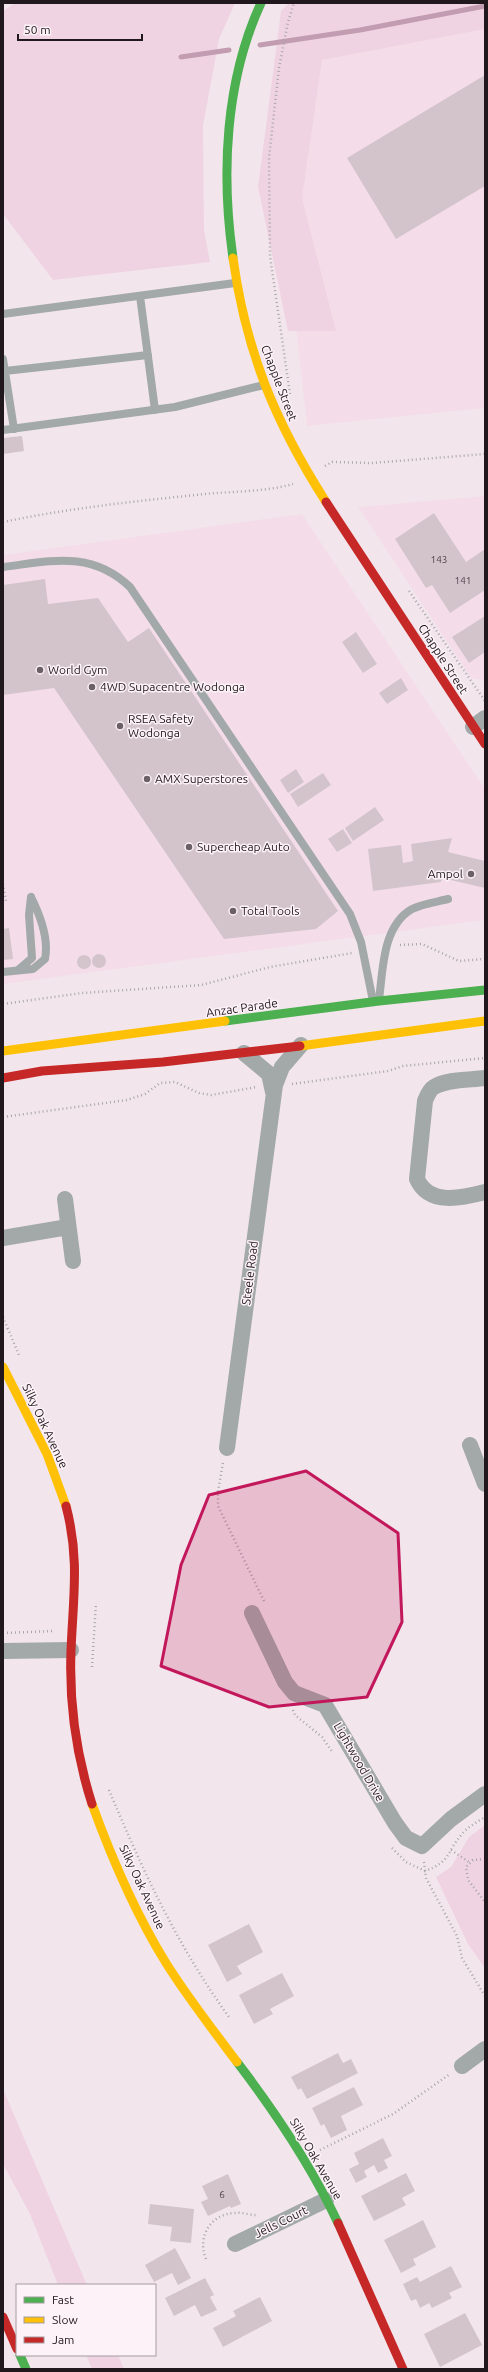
<svg xmlns="http://www.w3.org/2000/svg" width="488" height="2372" font-family="Ubuntu,sans-serif">
  <rect width="100%" height="100%" fill="#f2e6ec"/>
  <!-- built -->
  <path fill="#f4dde8" d="M485 3V408L307 426 277 159 298 50Z
    M485 496V681L471 678 358 507Z
    M302 514 485 789V920L3 984V555Z"/>
  <!-- green -->
  <path fill="#f0d3e2" d="M15 3H235L219 39 203 126 204 230 210 262 53 280 3 214V11Z
    M289 3H485V29L322 60 302 198 336 331H288L258 187 281 11Z
    M485 1825V1968L468 1944 436 1877 451 1867 469 1837Z
    M3 2089 87 2285H58L30 2214 3 2164Z
    M86 2355H118L124 2369H92Z"/>
  <g fill="none" stroke-linecap="round" stroke-linejoin="round">
    <!-- stream -->
    <path stroke="#c29cb0" stroke-width="5" d="M260 45 360 30 485 6
      M181 57 229 50"/>
  </g>
  <!-- building -->
  <path fill="#d3c4cc" d="M485 75V186L396 239 347 158Z
    M22 436 24 451 3 454V438Z
    M434 513 466 562 485 549V590L450 613 432 585 426 588 395 539Z
    M45 579 48 604 98 598 128 642 149 628 338 911 316 929 224 939 54 688 3 695V585Z
    M485 616V652L469 663 452 637Z
    M356 632 377 664 363 673 342 642Z
    M401 678 408 690 387 704 379 693Z
    M296 769 304 782 288 793 280 780Z
    M323 773 331 785 298 807 290 794Z
    M375 807 384 820 353 841 345 828Z
    M343 829 352 843 337 852 328 839Z
    M452 838 448 852 485 861V888L442 878 441 882 373 891 368 849 401 845 403 863 413 861 411 844Z
    M9 928 13 959 3 960V929Z
    M92 961a7 7 0 1 1 14 0a7 7 0 1 1-14 0Z
    M77 962a7 7 0 1 1 14 0a7 7 0 1 1-14 0Z
    M249 1924 263 1952 237 1966 242 1974 227 1982 208 1945Z
    M282 1973 294 1996 270 2009 273 2014 254 2024 239 1995Z
    M338 2053 343 2063 351 2059 358 2073 307 2099 301 2088 298 2090 291 2077Z
    M354 2087 363 2105 341 2116 347 2130 331 2138 324 2124 321 2126 312 2108Z
    M383 2138 392 2156 384 2160 388 2168 378 2173 374 2165 364 2171 367 2177 356 2183 349 2169 359 2164 354 2153Z
    M406 2173 415 2191 402 2198 406 2205 374 2221 361 2196Z
    M228 2174 241 2204 231 2208 230 2206 208 2216 201 2202 208 2199 202 2186Z
    M150 2204 194 2209 191 2243 170 2241 172 2227 148 2224Z
    M423 2220 436 2247 413 2259 416 2265 401 2273 384 2240Z
    M175 2248 191 2278 178 2285 172 2273 154 2282 145 2265Z
    M451 2266 462 2287 449 2293 452 2298 432 2308 429 2303 420 2308 416 2299 411 2301 403 2284 417 2277 420 2282Z
    M205 2278 214 2295 210 2297 217 2310 201 2317 195 2305 174 2316 165 2298Z
    M260 2297 272 2321 223 2347 213 2328 236 2316 233 2311Z
    M465 2313 482 2345 440 2367 424 2334Z"/>
  <g fill="none" stroke-linecap="round" stroke-linejoin="round">
    <!-- path -->
    <path stroke="#a8a7a9" stroke-width="2.5" stroke-dasharray="1 3" stroke-linecap="butt" d="M290 394 270 256 269 158 279 68 288 22 294 3
      M325 466 332 462 372 463 485 454
      M3 522C70 508 137 501 205 494 234 491 265 492 293 484
      M409 591 485 701
      M3 884 6 901
      M400 945 422 944 459 961 485 959
      M3 1004 82 993 201 985 270 967 352 953
      M292 1084 388 1071 403 1066 485 1058
      M3 1117 127 1100 145 1094 160 1083 175 1082 199 1093 211 1095 257 1087
      M3 1317 19 1355
      M3 1331 7 1329
      M223 1463 218 1491V1506L264 1601
      M3 1633 54 1631
      M92 1667 96 1603
      M293 1710 295 1715 322 1737 333 1753
      M109 1790C142 1869 178 1947 229 2017
      M392 1848 406 1862 425 1871C452 1861 446 1852 462 1834 468 1827 477 1822 485 1817
      M451 1850 469 1862
      M485 1859 473 1860 466 1867 468 1880 485 1902
      M424 1862 426 1878 457 1936 462 1958 485 1996
      M320 2150 393 2114 450 2074
      M206 2259C197 2237 210 2214 235 2213 241 2212 249 2215 256 2215"/>
    <!-- lane -->
    <path stroke="#a2a9a8" stroke-width="8" d="M140 296 155 410
      M3 314 235 283
      M3 359 14 429
      M5 371 148 355
      M3 430 175 407 264 385
      M3 567C51 561 91 550 130 587L350 914 361 942 373 1001
      M18 970 32 958 29 915 31 897
      M3 972 33 969 45 959C49 939 40 915 31 897
      M379 1000C383 971 382 926 412 909 422 904 436 902 448 899"/>
    <!-- street -->
    <path stroke="#a2a9a8" stroke-width="16" d="M473 727 485 718
      M244 1053 269 1074 273 1092
      M485 1078C470 1080 447 1079 434 1087 429 1090 427 1096 425 1101L417 1179C429 1206 462 1198 485 1192
      M65 1199 73 1261
      M3 1238 68 1227
      M470 1445 485 1484
      M227 1448 275 1085 282 1067 301 1045
      M252 1613 285 1682 294 1693 325 1705 395 1823 406 1838 422 1846 451 1819 485 1794
      M3 1651 71 1650
      M462 2066 485 2049
      M235 2244 326 2200"/>
    <!-- fast -->
    <path stroke="#4caf50" stroke-width="9" d="M233 258C221 174 225 81 261 3
      M225 1021 379 1001 485 990
      M237 2062C276 2113 311 2165 338 2223
      M20 2355 26 2369"/>
    <!-- slow -->
    <path stroke="#ffc107" stroke-width="9" d="M233 258C246 352 275 422 326 502
      M300 1046 485 1021
      M3 1051 225 1021
      M3 1367 47 1454 66 1506
      M92 1804C112 1859 135 1913 166 1963 188 1998 213 2030 237 2062"/>
    <!-- jam -->
    <path stroke="#c62828" stroke-width="9" d="M326 502 485 744
      M3 1078 42 1071 163 1062 300 1046
      M66 1506C80 1559 73 1598 71 1651 69 1703 76 1754 92 1804
      M338 2223 403 2369
      M3 2317 17 2349"/>
  </g>
  <!-- marked area -->
  <path fill="#c2185b" fill-opacity="0.2" stroke="#c2185b" stroke-width="3" stroke-linejoin="round" d="M306 1471 398 1533 402 1622 367 1697 269 1707 161 1666 181 1565 209 1495Z"/>
  <!-- markers -->
  <g fill="#6a6065" stroke="#fcf2f7" stroke-width="1.5">
    <circle cx="40" cy="670" r="4"/>
    <circle cx="92" cy="687" r="4"/>
    <circle cx="120" cy="726" r="4"/>
    <circle cx="147" cy="779" r="4"/>
    <circle cx="189" cy="847" r="4"/>
    <circle cx="471" cy="874" r="4"/>
    <circle cx="233" cy="911" r="4"/>
  </g>
  <g text-anchor="middle" stroke-width="3" stroke-linejoin="round" paint-order="stroke">
    <!-- number labels -->
    <g font-size="10" fill="#4d4348">
      <text x="439" y="563">143</text>
      <text x="463" y="584">141</text>
      <text x="222" y="2198">6</text>
    </g>
    <!-- street labels -->
    <g font-size="12" fill="#20181c" stroke="#fcf2f7">
      <text transform="translate(279 383) rotate(69)" y="4">Chapple Street</text>
      <text transform="translate(443 659) rotate(57)" y="4">Chapple Street</text>
      <text transform="translate(242 1008) rotate(-8)" y="4">Anzac Parade</text>
      <text transform="translate(250 1273) rotate(-83)" y="4">Steele Road</text>
      <text transform="translate(45 1426) rotate(65)" y="4">Silky Oak Avenue</text>
      <text transform="translate(359 1762) rotate(60)" y="4">Lightwood Drive</text>
      <text transform="translate(142 1887) rotate(65)" y="4">Silky Oak Avenue</text>
      <text transform="translate(316 2159) rotate(60)" y="4">Silky Oak Avenue</text>
      <text transform="translate(281 2222) rotate(-26)" y="4">Jells Court</text>
    </g>
    <!-- poi labels -->
    <g font-size="12" fill="#20181c" stroke="#fcf2f7" text-anchor="start">
      <text x="48" y="674">World Gym</text>
      <text x="100" y="691">4WD Supacentre Wodonga</text>
      <text x="128" y="723">RSEA Safety<tspan x="128" dy="14">Wodonga</tspan></text>
      <text x="155" y="783">AMX Superstores</text>
      <text x="197" y="851">Supercheap Auto</text>
      <text x="463" y="878" text-anchor="end">Ampol</text>
      <text x="241" y="915">Total Tools</text>
    </g>
  </g>
  <!-- border -->
  <rect width="488" height="2372" fill="none" stroke="#20181c" stroke-width="8"/>
  <!-- legend -->
  <rect x="16" y="2284" width="140" height="72" fill="#fcf2f7" stroke="#a49b9f"/>
  <rect x="24" y="2297" width="20" height="6" fill="#4caf50" stroke="#a49b9f"/>
  <text x="52" y="2304" font-size="12" fill="#20181c">Fast</text>
  <rect x="24" y="2317" width="20" height="6" fill="#ffc107" stroke="#a49b9f"/>
  <text x="52" y="2324" font-size="12" fill="#20181c">Slow</text>
  <rect x="24" y="2337" width="20" height="6" fill="#c62828" stroke="#a49b9f"/>
  <text x="52" y="2344" font-size="12" fill="#20181c">Jam</text>
  <!-- scale -->
  <path d="M18 34v6h124v-6" fill="none" stroke="#20181c" stroke-width="2"/>
  <text x="24" y="34" font-size="12" fill="#20181c" stroke="#fcf2f7" stroke-width="3" paint-order="stroke">50 m</text>
</svg>
